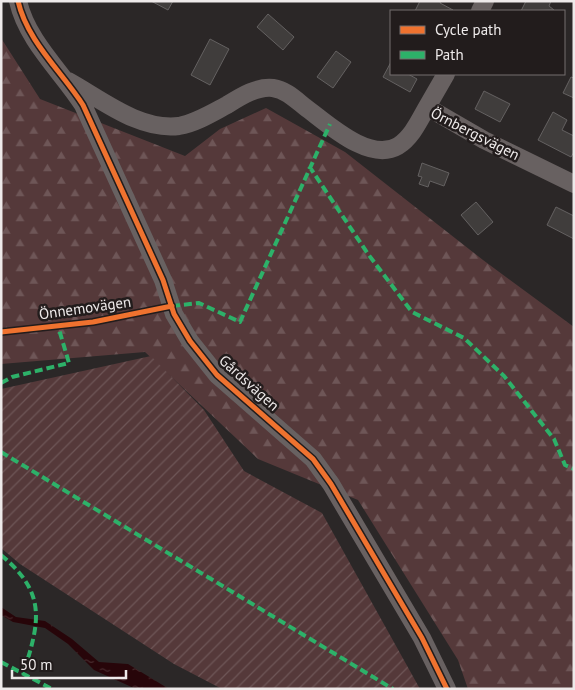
<svg xmlns="http://www.w3.org/2000/svg" width="575" height="690" font-family="'PT Sans',sans-serif">
  <defs>
    <pattern id="forest-firs" width="22" height="20" patternUnits="userSpaceOnUse" patternTransform="scale(1.25)"><rect width="22" height="20" fill="#55393a"/><path d="M5 1l3.5 6h-7zM16 11l3.5 6h-7z" fill="#6e5657"/></pattern>
    <pattern id="garden-furrows" width="10" height="10" patternUnits="userSpaceOnUse" patternTransform="scale(1.25)"><rect width="10" height="10" fill="#55393a"/><path d="M-1 1l2-2M0 10L10 0M9 11l2-2" fill="none" stroke="#6e5657"/></pattern>
    <pattern id="water-ripples" width="26" height="14" patternUnits="userSpaceOnUse" patternTransform="scale(1.25)"><rect width="26" height="14" fill="#270509"/><path d="M2 4q2-2 4 0t4 0M15 11q2-2 4 0t4 0" fill="none" stroke="#472a2d"/></pattern>
  </defs>
  <rect width="100%" height="100%" fill="#2b2727"/>
  <!-- forest -->
  <path fill="url(#forest-firs)" d="M1 38 40 99 185 156 220 129 266 108 345 152 483 260 574 327V689H468L458 660 358 500 258 459 145 352 1 364Z"/>
  <!-- garden -->
  <path fill="url(#garden-furrows)" d="M151 356 204 410 244 471 322 513 420 689H222L174 664 20 564 1 548V389Z"/>
  <!-- water -->
  <path fill="url(#water-ripples)" d="M1 607 16 617 45 621 72 639 99 662 128 664 169 689H136L94 670 68 644 45 628 13 622 1 615Z"/>
  <!-- building -->
  <path fill="#403d3c" stroke="#646161" d="M151 1H173L168 10Z
    M420 1H441L440 3 453 10 415 11Z
    M526 1H551L549 6 554 10 521 11Z
    M268 14 294 37 283 50 257 27Z
    M210 39 229 49 210 85 191 75Z
    M336 51 351 62 333 88 317 77Z
    M391 62V74H408L417 79 410 92 383 77Z
    M571 77 574 78V98L563 93Z
    M484 91 510 104 500 122 475 109Z
    M553 112 567 120 562 130 574 136V152L571 157 538 140Z
    M422 163 449 173 444 186 430 181 428 187 419 184 422 177 418 176Z
    M476 202 493 222 478 235 461 215Z
    M556 207 574 216V239L547 225Z"/>
  <g fill="none" stroke-linecap="round" stroke-linejoin="round">
    <!-- minor -->
    <path stroke="#686161" stroke-width="18" d="M18 1C27 41 62 72 83 105L163 280 174 314 190 341 217 375 313 459 331 484 422 638 447 689
      M480 11 485 1
      M68 81C101 99 139 131 179 126 196 123 212 113 227 105 240 97 257 86 273 88 286 90 295 99 305 107 327 123 369 163 398 146 412 137 419 121 427 107L484 140 574 184
      M427 107 446 74"/>
    <!-- quiet -->
    <path stroke="#2db169" stroke-width="4" stroke-dasharray="8 4" stroke-linecap="butt" d="M309 166 368 254 412 312 464 338 504 376 554 439 565 465 574 469
      M172 306 199 303 240 322 330 124
      M1 383 12 377 69 363 58 326
      M1 452 393 689
      M1 555C47 593 40 622 23 674
      M1 662 52 689"/>
    <!-- cycleway casing -->
    <g stroke="#221c1c" stroke-width="8">
      <path id="cycleway" d="M18 1C27 41 62 72 83 105L163 280 174 314 190 341 217 375 313 459 331 484 422 638 447 689
        M1 332 93 322 172 306"/>
    </g>
    <!-- cycleway -->
    <use href="#cycleway" stroke="#ef722f" stroke-width="5"/>
  </g>
  <g text-anchor="middle" stroke-width="5" stroke-linejoin="round" paint-order="stroke">
    <!-- street labels -->
    <g font-size="15" fill="#eeeaea" stroke="#221c1c">
      <text transform="translate(475 134) rotate(27)" y="5">Örnbergsvägen</text>
      <text transform="translate(85 308) rotate(-8)" y="5">Önnemovägen</text>
      <text transform="translate(249 383) rotate(42)" y="5">Gårdsvägen</text>
    </g>
  </g>
  <!-- border -->
  <rect width="575" height="690" fill="none" stroke="#eeeaea" stroke-width="5"/>
  <!-- legend -->
  <rect x="390" y="10" width="175" height="65" fill="#221c1c" stroke="#746e6e"/>
  <rect x="400" y="26" width="25" height="8" fill="#ef722f" stroke="#746e6e"/>
  <text x="435" y="35" font-size="15" fill="#eeeaea">Cycle path</text>
  <rect x="400" y="51" width="25" height="8" fill="#2db169" stroke="#746e6e"/>
  <text x="435" y="60" font-size="15" fill="#eeeaea">Path</text>
  <!-- scale -->
  <path d="M12 670v8h114v-8" fill="none" stroke="#eeeaea" stroke-width="2.5"/>
  <text x="20" y="670" font-size="15" fill="#eeeaea" stroke="#221c1c" stroke-width="4" paint-order="stroke">50 m</text>
</svg>
